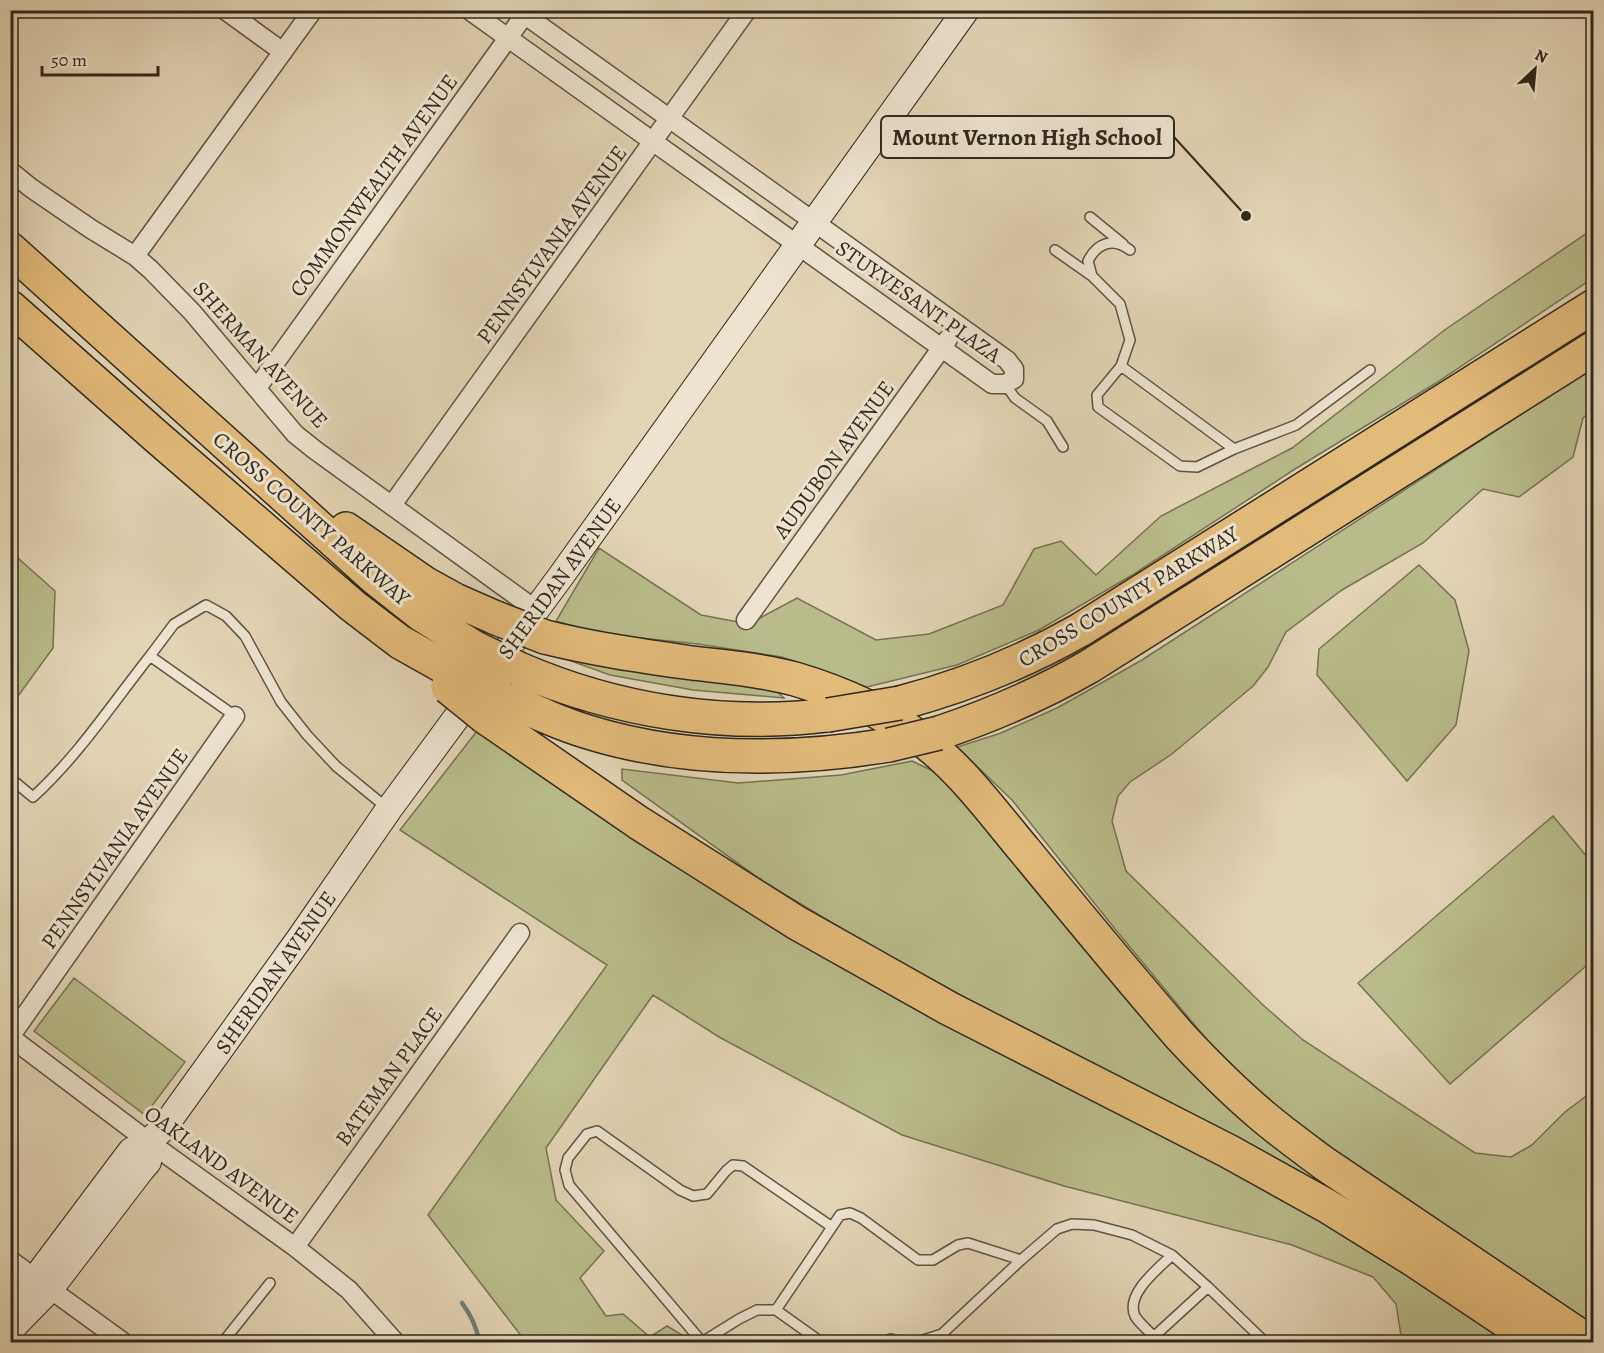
<svg xmlns="http://www.w3.org/2000/svg" width="1604" height="1353" font-family="Alegreya,serif">
  <rect width="100%" height="100%" fill="#e3d4b5"/>
  <filter id="stains"><feTurbulence type="fractalNoise" baseFrequency=".00333" numOctaves="4"/><feColorMatrix values="0 0 0 0 .2 0 0 0 0 .09 0 0 0 0 .02 0 0 0 .5 -.17"/></filter>
  <radialGradient id="worn" r=".72"><stop offset=".6" stop-color="#630" stop-opacity="0"/><stop offset="1" stop-color="#630" stop-opacity=".3"/></radialGradient>
  <!-- green -->
  <path fill="#b9bb8a" stroke="#757254" stroke-width="1.5" d="M1593 229V278L1436 383 1295 469 1134 574 1039 630 957 665 867 687 782 657 698 644 601 634 556 621 599 548 701 615 749 624 797 598 876 640 929 634 1003 605 1034 549 1061 541 1096 575 1161 516 1292 448 1446 329Z
    M1593 368V410L1583 418 1573 457 1519 497 1483 489 1423 543 1342 590 1286 632 1268 667 1253 686 1172 754 1130 782 1118 796 1112 821 1126 871 1263 1005 1303 1040 1475 1153 1511 1157 1532 1145 1565 1112 1593 1091 1594 1180 1589 1187 1594 1193 1593 1336 1330 1156 1227 1064 1115 929 1012 800 957 747 1001 733 1057 708 1142 660Z
    M10 551 55 591 53 648 13 703 10 701Z
    M1419 565 1455 600 1469 651 1456 725 1407 781 1317 675 1319 649Z
    M549 653 768 683 784 698 693 690 610 675Z
    M477 731 646 845 851 972 1325 1217 1520 1342H1402L1396 1304 1373 1277 1292 1245 1064 1186 902 1135 719 1037 653 995 546 1148 556 1200 604 1251 580 1278 606 1316 623 1314 650 1337 667 1326 682 1335 684 1342H526L428 1215 607 965 400 830Z
    M912 761 952 780 1201 1068 1573 1342H1555L1455 1275 1031 1033 876 949 764 882 622 780V769L738 783 841 775Z
    M1553 816 1593 864V960L1450 1084 1358 983Z
    M74 978 185 1062 145 1115 34 1031Z"/>
  <g fill="none" stroke-linecap="round" stroke-linejoin="round">
    <!-- stream -->
    <path stroke="#6e7e79" stroke-width="4.5" d="M462 1303C471 1315 476 1326 479 1340"/>
    <!-- lane casing -->
    <g stroke="#5e5343" stroke-width="12">
      <path id="lane" d="M1360 10 1364 12 1376 10
        M1090 217 1123 244
        M1055 250 1092 276 1120 304 1130 340 1121 366 1097 395 1098 407 1180 466 1197 467 1234 449 1121 366
        M1092 276 1088 261C1097 243 1113 237 1130 250
        M1005 384 1015 398 1047 421 1063 447
        M1234 449 1296 425 1370 370
        M150 656 174 624 206 605 226 616 245 636 281 702 307 735 336 766 387 808
        M10 778 33 797C78 756 112 704 150 656L235 716
        M1154 1337C1149 1331 1139 1323 1135 1316 1125 1294 1158 1269 1172 1255
        M223 1342 270 1283
        M702 1342 569 1185 565 1170 568 1158 587 1134 597 1131 680 1190 693 1196 707 1194 726 1171 733 1165 743 1166 832 1227 840 1215 850 1213 861 1218 918 1260H933L958 1245 968 1243 1021 1260 1057 1229 1072 1224 1094 1225 1132 1235 1172 1255 1208 1287 1265 1342
        M702 1342 739 1319 757 1310H776
        M821 1342 776 1310 832 1227
        M882 1342 891 1339 900 1342
        M917 1342 942 1334 1021 1260
        M1148 1342 1208 1287"/>
    </g>
    <!-- street casing -->
    <g stroke="#5e5343" stroke-width="21">
      <path id="street" d="M225 10 283 52
        M469 10 992 384H1005L1014 379V369L1007 360 518 10
        M10 171 31 188 91 229 135 256 151 270 192 312 295 434 315 450 536 610
        M135 256 313 10
        M257 388 528 10
        M392 505 747 10
        M746 620 948 339
        M10 1037 149 1142 295 1247 349 1290 395 1342
        M10 1037 235 716
        M295 1247 520 933
        M10 1260 123 1342"/>
    </g>
    <!-- secondary casing -->
    <g stroke="#31281d" stroke-width="28">
      <path id="secondary" d="M10 1303 35 1279 131 1151 149 1142 165 1126 300 938 389 809 561 576 966 10
        M10 1330 50 1289 141 1170 148 1162 149 1142"/>
    </g>
    <!-- highway casing -->
    <g stroke="#31281d" stroke-width="36">
      <path id="highway" d="M10 249 375 578 422 615 475 648
        M10 307 158 438 353 606 400 642 457 674
        M346 529 426 584 455 600 496 618
        M545 637C593 649 642 656 692 663 726 667 762 670 795 679 839 692 884 712 921 739 961 768 994 814 1026 852 1077 914 1128 976 1180 1036 1207 1065 1235 1093 1265 1118 1284 1134 1305 1149 1325 1164L1589 1342
        M519 669C616 711 724 728 828 715
        M499 695C529 709 558 723 588 732 685 762 790 761 889 745
        M900 703C964 686 1022 663 1080 630L1594 306
        M485 717 639 823 797 923 948 1008 1228 1151 1327 1206 1414 1260 1537 1342
        M939 733C993 715 1041 694 1090 666L1594 348"/>
    </g>
    <!-- lane -->
    <use href="#lane" stroke="#ede3cf" stroke-width="9"/>
    <!-- street -->
    <use href="#street" stroke="#ede3cf" stroke-width="18"/>
    <!-- secondary -->
    <use href="#secondary" stroke="#ede3cf" stroke-width="26"/>
    <!-- highway -->
    <use href="#highway" stroke="#e2ba7a" stroke-width="33"/>
    <!-- highway-bridge casing -->
    <g stroke="#31281d" stroke-width="36" stroke-linecap="butt">
      <path id="highway-bridge" d="M496 618 545 637
        M475 648 519 669
        M457 674 499 695
        M448 687 485 717
        M828 715 900 703
        M889 745 939 733"/>
    </g>
    <!-- highway-bridge -->
    <use href="#highway-bridge" stroke="#e2ba7a" stroke-width="33"/>
  </g>
  <g text-anchor="middle" stroke-width="6" stroke-linejoin="round" paint-order="stroke">
    <!-- street labels -->
    <g font-size="22" fill="#31281d" stroke="#ede3cf">
      <text transform="translate(373 185) rotate(-54)" y="8">COMMONWEALTH AVENUE</text>
      <text transform="translate(551 244) rotate(-54)" y="8">PENNSYLVANIA AVENUE</text>
      <text transform="translate(919 301) rotate(35)" y="8">STUYVESANT PLAZA</text>
      <text transform="translate(261 354) rotate(48)" y="8">SHERMAN AVENUE</text>
      <text transform="translate(833 459) rotate(-54)" y="8">AUDUBON AVENUE</text>
      <text transform="translate(312 518) rotate(41)" y="8">CROSS COUNTY PARKWAY</text>
      <text transform="translate(559 578) rotate(-54)" y="8">SHERIDAN AVENUE</text>
      <text transform="translate(1128 596) rotate(-31)" y="8">CROSS COUNTY PARKWAY</text>
      <text transform="translate(114 848) rotate(-55)" y="8">PENNSYLVANIA AVENUE</text>
      <text transform="translate(275 972) rotate(-55)" y="8">SHERIDAN AVENUE</text>
      <text transform="translate(388 1076) rotate(-54)" y="8">BATEMAN PLACE</text>
      <text transform="translate(222 1164) rotate(36)" y="8">OAKLAND AVENUE</text>
    </g>
  </g>
  <!-- callouts -->
  <path fill="none" stroke="#31281d" stroke-width="2" d="M1246 216L1174 137"/>
  <circle fill="#31281d" stroke="#ede3cf" stroke-width="2" cx="1246" cy="216" r="6"/>
  <rect fill="#ede3cf" stroke="#31281d" stroke-width="2" x="881" y="116" width="293" height="42" rx="6"/>
  <g font-size="24" text-anchor="middle" font-weight="bold" fill="#31281d">
    <text x="1027" y="145">Mount Vernon High School</text>
  </g>
  <!-- margin -->
  <rect width="1604" height="1353" fill="none" stroke="#e3d4b5" stroke-width="36"/>
  <rect x="12" y="12" width="1580" height="1329" fill="none" stroke="#31281d" stroke-width="3"/>
  <rect x="18" y="18" width="1568" height="1317" fill="none" stroke="#31281d" stroke-width="1.5"/>
  <!-- north arrow -->
  <g transform="translate(1535 69) rotate(26)" stroke="#ede3cf" stroke-width="4.5" paint-order="stroke">
  <path d="M0-4.5L10 22L0 15L-10 22Z" fill="#31281d"/>
  <text y="-9" font-size="16" font-weight="bold" text-anchor="middle" fill="#31281d">N</text>
  </g>
  <!-- scale -->
  <path d="M42 66v9h116v-9" fill="none" stroke="#31281d" stroke-width="3"/>
  <text x="51" y="66" font-size="18" fill="#31281d" stroke="#ede3cf" stroke-width="4.5" paint-order="stroke">50 m</text>
  <rect width="100%" height="100%" filter="url(#stains)"/>
  <rect width="100%" height="100%" fill="url(#worn)"/>
</svg>
